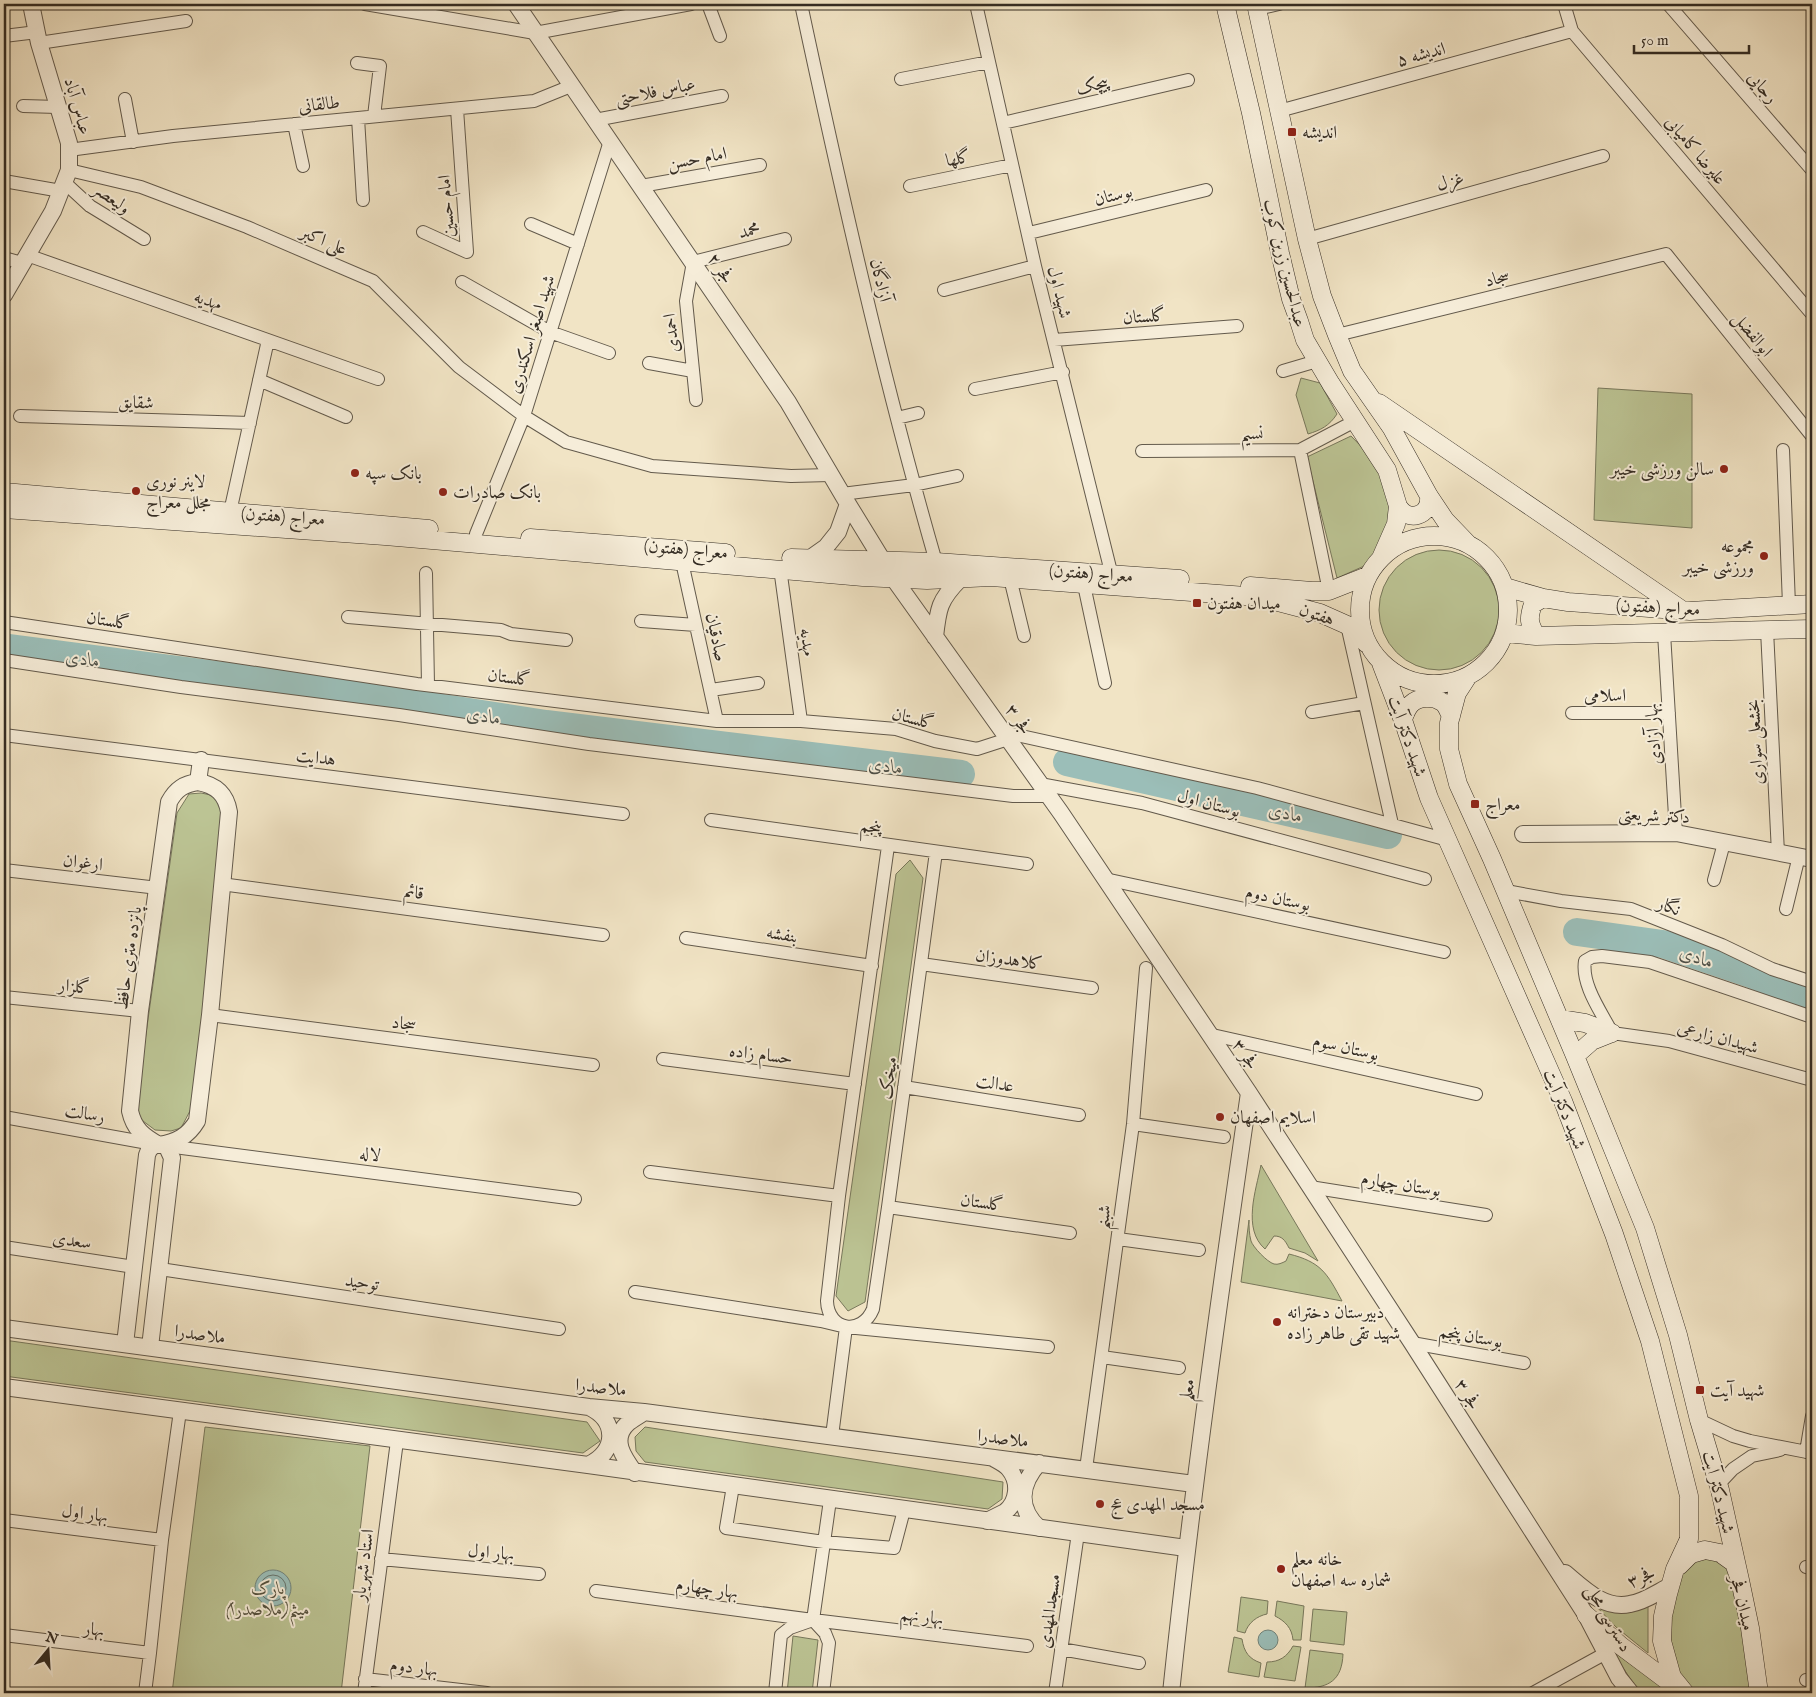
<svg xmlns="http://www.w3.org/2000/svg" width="1816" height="1697" font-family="'IM FELL English',Amiri,serif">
  <rect width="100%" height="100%" fill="#f1e4c5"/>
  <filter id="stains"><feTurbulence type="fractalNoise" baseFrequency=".004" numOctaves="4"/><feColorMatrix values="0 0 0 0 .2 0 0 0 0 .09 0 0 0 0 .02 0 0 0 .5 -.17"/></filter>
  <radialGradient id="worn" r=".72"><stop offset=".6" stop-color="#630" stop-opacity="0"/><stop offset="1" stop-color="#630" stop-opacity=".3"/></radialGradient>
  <!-- green -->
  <path fill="#bcc494" stroke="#78785c" d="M1301 378 1320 383 1337 414C1329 426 1321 430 1308 434L1296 395Z
    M1598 388 1692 394V528L1594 520Z
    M1351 436 1384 470 1395 508 1371 563 1337 578 1307 457Z
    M1379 610a60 60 0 1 1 120 0a60 60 0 1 1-120 0Z
    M201 793 211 795 224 806 200 1058 191 1109 181 1128 171 1131 155 1130 139 1118 136 1105 177 813 189 794Z
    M910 860 923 878 865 1302 848 1311 836 1296 896 874Z
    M1261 1165 1318 1261 1305 1253 1289 1248C1285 1240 1282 1236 1274 1236L1265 1249C1242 1229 1256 1190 1261 1165Z
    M1249 1220C1249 1226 1249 1234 1251 1241 1253 1247 1267 1262 1274 1264 1278 1265 1282 1263 1286 1261L1289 1254C1321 1262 1327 1273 1342 1301L1241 1282Z
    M4 1340 587 1422 600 1441 583 1453 4 1376Z
    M205 1427 370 1446 341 1693H172Z
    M645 1427 1003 1482 1002 1499 988 1509 645 1462 636 1451 635 1437Z
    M1695 1558 1729 1560 1753 1693H1694L1678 1671 1670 1653 1668 1608 1681 1570Z
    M1241 1597 1268 1601 1267 1614C1257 1616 1248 1623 1245 1633L1237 1631Z
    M1277 1601 1304 1606 1301 1640H1293C1292 1628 1285 1621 1275 1616Z
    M1648 1602V1653L1616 1627 1593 1603Z
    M1313 1609 1347 1612 1344 1645 1310 1641Z
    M793 1636 818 1640 812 1693H787Z
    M1234 1637 1242 1639C1244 1652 1249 1659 1261 1663L1259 1677 1228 1672Z
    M1293 1646 1301 1647 1295 1681 1264 1677 1267 1662C1279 1662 1287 1657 1293 1646Z
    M1310 1650 1343 1654C1342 1680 1329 1688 1305 1688Z
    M1611 1650 1668 1691 1670 1693H1640Z"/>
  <!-- water -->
  <path fill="#9bbeb8" stroke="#72847c" d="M255 1588a18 18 0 1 1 36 0a18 18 0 1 1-36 0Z
    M1258 1640a10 10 0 1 1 20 0a10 10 0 1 1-20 0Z"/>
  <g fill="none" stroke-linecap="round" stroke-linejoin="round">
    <!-- shore -->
    <path stroke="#68756e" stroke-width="1" d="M260 1588a13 13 0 1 1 26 0a13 13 0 1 1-26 0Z"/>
    <!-- river -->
    <path stroke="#9bbeb8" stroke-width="28" d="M8 648 301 686 546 724 961 774
      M1067 762 1388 835
      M1577 932 1663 944 1751 974 1812 999"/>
    <!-- minor casing -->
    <g stroke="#635a4c" stroke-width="14">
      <path id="minor" d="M365 4 535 33 691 4
        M708 4 720 36
        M801 4C841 191 883 378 936 562
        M976 4 1035 266 1113 580
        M1564 4 1572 31 1812 314
        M1668 4 1812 170
        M1257 9 1279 4
        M4 36 37 32
        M39 43 186 21
        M357 63 380 66 374 116
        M901 79 989 62
        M125 99 133 142
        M23 106 58 107
        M1279 111 1572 31
        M358 118 363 200
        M595 120 722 96
        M1003 123 1188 80
        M294 124 303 166
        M69 150 173 136 534 101 571 86
        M69 170 141 187 247 227 373 281 459 367 524 416 566 442 652 466 791 476 830 475
        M4 181 61 191
        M64 182 90 206 144 239
        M641 186 760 165
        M910 186 1012 165
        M531 224 578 244
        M423 232 467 252 457 109
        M1029 233 1206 190
        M1307 239 1603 156
        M27 255 378 379
        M4 258 22 263
        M462 282 550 332 609 353
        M944 290 1035 266
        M1337 335 1666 254 1812 436
        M1054 340 1237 326
        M649 363 693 371
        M1283 371 1317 361
        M259 380 346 417
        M975 389 1063 372
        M696 400 686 301 693 262 785 239
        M20 416 250 423
        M897 418 918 413
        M1300 450 1329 591
        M1783 450 1789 605
        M1142 451 1300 450 1355 421
        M842 494 914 485 957 476
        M230 512 268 340
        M476 534 524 416 610 141
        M682 562 717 721
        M780 568 801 721
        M426 573 428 685
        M1010 578 1024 636
        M1084 585 1105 683
        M348 617 501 630 511 634 566 640
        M641 621 696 625
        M4 622 417 684 717 721H801L896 729 935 741 977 749 1008 739
        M1347 625 1392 824
        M1767 630 1778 853
        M1664 633 1676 833
        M4 660 181 687 399 715 589 744 1013 796H1049
        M711 690 758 683
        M1312 712 1364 703
        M1572 713H1669
        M1003 732 1257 788 1448 840
        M4 735 623 814
        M1040 784 1142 803 1425 879
        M711 820 1027 864
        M888 846 839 1196 827 1301C828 1331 862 1336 873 1309L888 1207 936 852
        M4 870 158 888
        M1105 879 1444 952
        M1714 880 1724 843
        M221 884 603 935
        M1506 891 1561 901 1631 909 1722 945 1772 969 1812 982
        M1786 909 1799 856
        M686 938 872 966
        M921 964 1092 988
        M4 997 140 1011
        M210 1015 593 1065
        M1812 1017 1650 962 1602 956 1592 957 1585 961C1581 985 1602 1013 1612 1033L1669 1041 1812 1080
        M1208 1034 1476 1094
        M663 1059 855 1084
        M904 1087 1079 1115
        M4 1117 159 1145 575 1199
        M1133 1124 1224 1137
        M650 1172 839 1196
        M1310 1187 1486 1215
        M888 1207 1070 1233
        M1118 1239 1199 1250
        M4 1247 134 1267
        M160 1269 559 1329
        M635 1292 821 1321 846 1327 1048 1347
        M1412 1343 1524 1363
        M1102 1357 1179 1368
        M1699 1420 1733 1436 1750 1441 1812 1453
        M832 1436 846 1327
        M1806 1452 1812 1416
        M1086 1469 1133 1124 1146 968
        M1718 1485 1733 1469 1752 1456 1780 1450
        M733 1486 726 1528 824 1542 894 1548 904 1510
        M4 1520 162 1540
        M381 1559 539 1574
        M1806 1567 1812 1568
        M596 1591 813 1620 1027 1646
        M4 1635 150 1653
        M1061 1649 1139 1663
        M365 1679 487 1693
        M1806 1680 1812 1681
        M145 1693 150 1653 162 1540 180 1411
        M364 1693 397 1441
        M775 1693 781 1635 790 1628 810 1621
        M823 1693 829 1643 825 1633 813 1620 830 1500
        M1055 1693 1078 1533
        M1533 1693 1606 1653"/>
    </g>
    <!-- tertiary casing -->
    <g stroke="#635a4c" stroke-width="18">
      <path id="tertiary" d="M516 4 788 402 848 504 894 579 1061 813 1249 1093 1412 1343 1552 1562 1586 1615 1619 1678 1631 1693
        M4 295 53 211 69 170V143L39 43 31 4
        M809 559 826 547 838 532 848 504
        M935 637C938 609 939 600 960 579
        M198 782C216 785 226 794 229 812L210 1015 197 1121C188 1136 177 1142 159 1145 143 1136 134 1129 130 1111L140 1011 169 802C176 789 184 784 198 782Z
        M198 782 201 760
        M1523 834 1676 833 1812 859
        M4 1328 589 1407 644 1412 1194 1484
        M125 1344 147 1155C150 1145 158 1142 167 1147L172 1158 150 1347
        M4 1387 588 1465 1186 1548
        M588 1465C617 1452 618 1421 589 1407
        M635 1473C624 1458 610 1439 628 1423 633 1419 639 1416 644 1412
        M987 1521C993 1518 999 1515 1005 1512 1018 1502 1020 1482 1009 1469 1005 1464 998 1461 993 1458
        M1039 1528C1017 1508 1020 1484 1039 1463
        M1565 1573C1583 1588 1604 1610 1630 1604 1644 1602 1658 1592 1670 1586
        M1171 1693C1192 1492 1220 1293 1249 1093"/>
    </g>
    <!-- secondary casing -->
    <g stroke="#342c23" stroke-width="19">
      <path id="secondary" d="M1225 4 1251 113 1280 253 1291 299 1299 321 1305 340 1331 384 1387 470 1398 506 1396 524 1381 558
        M1256 4 1307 239 1322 296 1337 335 1352 371 1391 427 1429 496 1445 520 1468 544
        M1379 403 1682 610
        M4 492 429 529
        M1398 506C1408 523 1431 516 1429 496
        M4 509 385 536 863 577 927 580 991 577 1259 597 1320 613 1347 625 1367 644
        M1360 610a74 74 0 1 1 148 0a74 74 0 1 1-148 0Z
        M530 538 726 553
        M791 558 936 562 1180 579
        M1250 586 1312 591H1329L1367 576
        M1505 587 1543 598 1568 602 1690 611 1812 604
        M1505 633 1536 636 1812 629
        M1536 636C1529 623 1528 619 1533 604L1543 598
        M1381 663 1404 723 1429 798 1563 1101 1614 1234 1650 1341 1689 1496V1539L1675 1569 1668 1594 1663 1616 1662 1641 1672 1677 1685 1693
        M1468 676 1457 693 1449 723V749L1458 784 1492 859 1575 1056 1645 1228 1678 1335 1699 1420 1720 1490 1740 1580
        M1403 719C1405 714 1407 708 1411 704 1418 697 1433 696 1442 702 1447 705 1448 711 1451 716
        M1560 1019 1585 1023 1612 1033
        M1575 1056 1592 1041 1612 1033
        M1679 1566 1691 1554 1705 1550 1720 1553 1734 1563 1740 1580 1750 1628 1759 1693
        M1586 1615 1621 1646 1677 1688"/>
    </g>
    <!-- minor -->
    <use href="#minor" stroke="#f6edd9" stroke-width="12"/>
    <!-- tertiary -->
    <use href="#tertiary" stroke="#f6edd9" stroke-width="16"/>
    <!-- secondary -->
    <use href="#secondary" stroke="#f6edd9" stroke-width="18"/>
  </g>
  <!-- markers -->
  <g fill="#8f2418" stroke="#f6edd9" stroke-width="2">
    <rect x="1287" y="127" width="10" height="10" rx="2.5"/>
    <circle cx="1724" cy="469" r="5"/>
    <circle cx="355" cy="473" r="5"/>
    <circle cx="136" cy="491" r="5"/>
    <circle cx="443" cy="492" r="5"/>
    <circle cx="1764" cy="556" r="5"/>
    <rect x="1192" y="598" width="10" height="10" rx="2.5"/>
    <rect x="1470" y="799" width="10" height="10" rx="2.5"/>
    <circle cx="1220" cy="1117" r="5"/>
    <circle cx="1277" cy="1322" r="5"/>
    <rect x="1695" y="1385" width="10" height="10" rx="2.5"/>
    <circle cx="1100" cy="1504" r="5"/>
    <circle cx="1281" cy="1569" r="5"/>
  </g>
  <g text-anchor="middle" stroke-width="4" stroke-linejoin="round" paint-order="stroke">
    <!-- street labels -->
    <g font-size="18" fill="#342c23" stroke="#f6edd9">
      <text transform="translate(1421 54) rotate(-15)" y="6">اندیشه ۵</text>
      <text transform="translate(1092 85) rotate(-13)" y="6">پیچک</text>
      <text transform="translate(1763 87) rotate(49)" y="6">رجایی</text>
      <text transform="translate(655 91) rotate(-11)" y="6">عباس فلاحتی</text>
      <text transform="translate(319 104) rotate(-6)" y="6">طالقانی</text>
      <text transform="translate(78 106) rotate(74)" y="6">عباس آباد</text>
      <text transform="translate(1696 150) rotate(50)" y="6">علیرضا کامیابی</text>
      <text transform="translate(697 158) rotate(-10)" y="6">امام حسن</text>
      <text transform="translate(958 158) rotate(-11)" y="6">گلها</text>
      <text transform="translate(1450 181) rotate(-16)" y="6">غزل</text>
      <text transform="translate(1113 195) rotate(-14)" y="6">بوستان</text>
      <text transform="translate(112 198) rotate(35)" y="6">ولیعصر</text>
      <text transform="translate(446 206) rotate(-94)" y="6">امام حسین</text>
      <text transform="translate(749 230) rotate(-14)" y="6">محمد</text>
      <text transform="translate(324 240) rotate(23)" y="6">علی اکبر</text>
      <text transform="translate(1285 263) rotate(76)" y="6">عبدالحسین زرین کوب</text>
      <text transform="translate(721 268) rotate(56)" y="6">فجر ۲</text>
      <text transform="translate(1497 278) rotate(-14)" y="6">سجاد</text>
      <text transform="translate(881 280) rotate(77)" y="6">آزادگان</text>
      <text transform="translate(1060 292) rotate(76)" y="6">شهید اول</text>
      <text transform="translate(208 300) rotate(19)" y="6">مهدیه</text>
      <text transform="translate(1144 316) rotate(-4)" y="6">گلستان</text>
      <text transform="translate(671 333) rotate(-96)" y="6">احمدی</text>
      <text transform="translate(531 334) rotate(-73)" y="6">شهید اصغر اسکندری</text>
      <text transform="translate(1753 334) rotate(51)" y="6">ابوالفضل</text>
      <text transform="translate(136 402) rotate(2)" y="6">شقایق</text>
      <text x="1252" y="439">نسیم</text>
      <text transform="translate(283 516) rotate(4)" y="6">معراج (هفتون)</text>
      <text transform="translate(686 549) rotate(5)" y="6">معراج (هفتون)</text>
      <text transform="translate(1091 573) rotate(4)" y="6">معراج (هفتون)</text>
      <text transform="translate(1658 607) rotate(3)" y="6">معراج (هفتون)</text>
      <text transform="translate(1317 614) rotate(19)" y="6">هفتون</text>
      <text transform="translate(108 620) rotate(9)" y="6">گلستان</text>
      <text transform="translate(717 637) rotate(78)" y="6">صادقیان</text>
      <text transform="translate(808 642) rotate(82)" y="6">مهدیه</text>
      <text transform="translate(509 677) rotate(7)" y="6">گلستان</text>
      <text x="1605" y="701">اسلامی</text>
      <text transform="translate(913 718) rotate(14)" y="6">گلستان</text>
      <text transform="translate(1019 719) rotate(55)" y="6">فجر ۳</text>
      <text transform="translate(1653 734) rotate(-94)" y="6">بهار آزادی</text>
      <text transform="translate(1408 736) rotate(71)" y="6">شهید دکتر آیت</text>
      <text transform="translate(1755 742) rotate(-93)" y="6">بخشعلی سواری</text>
      <text transform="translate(316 757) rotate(7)" y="6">هدایت</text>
      <text transform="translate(1209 803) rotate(15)" y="6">بوستان اول</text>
      <text transform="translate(1654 815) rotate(3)" y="6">دکتر شریعتی</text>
      <text transform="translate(871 826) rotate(8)" y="6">پنجم</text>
      <text transform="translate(83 862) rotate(7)" y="6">ارغوان</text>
      <text transform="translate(414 892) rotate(8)" y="6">قائم</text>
      <text transform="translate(1278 898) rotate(12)" y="6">بوستان دوم</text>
      <text transform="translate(1669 906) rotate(21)" y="6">نگار</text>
      <text transform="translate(782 934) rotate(9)" y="6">بنفشه</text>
      <text transform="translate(128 958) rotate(-82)" y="6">پانزده متری حافظ</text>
      <text transform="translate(1009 959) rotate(8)" y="6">کلاهدوزان</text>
      <text transform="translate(74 986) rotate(6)" y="6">گلزار</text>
      <text transform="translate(404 1023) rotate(7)" y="6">سجاد</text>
      <text transform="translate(1718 1037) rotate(15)" y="6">شهیدان زارعی</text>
      <text transform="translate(1346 1047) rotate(13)" y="6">بوستان سوم</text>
      <text transform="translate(761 1054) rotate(7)" y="6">حسام زاده</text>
      <text transform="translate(1246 1054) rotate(55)" y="6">فجر ۳</text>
      <text transform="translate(888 1078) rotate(-82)" y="6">میخک</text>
      <text transform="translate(995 1083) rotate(9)" y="6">عدالت</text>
      <text transform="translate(1565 1109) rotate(68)" y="6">شهید دکتر آیت</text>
      <text transform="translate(85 1113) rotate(10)" y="6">رسالت</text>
      <text transform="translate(370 1154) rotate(7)" y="6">لاله</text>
      <text transform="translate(1401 1184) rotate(9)" y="6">بوستان چهارم</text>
      <text transform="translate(982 1202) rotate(8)" y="6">گلستان</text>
      <text transform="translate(1103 1217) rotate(-82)" y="6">شبنم</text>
      <text transform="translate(72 1240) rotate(8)" y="6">سعدی</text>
      <text transform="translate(362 1282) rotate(8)" y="6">توحید</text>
      <text transform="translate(200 1334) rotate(8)" y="6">ملاصدرا</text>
      <text transform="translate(1471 1336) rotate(10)" y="6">بوستان پنجم</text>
      <text transform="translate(601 1387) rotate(6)" y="6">ملاصدرا</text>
      <text transform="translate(1187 1390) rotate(-82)" y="6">معلم</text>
      <text transform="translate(1468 1394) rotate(57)" y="6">فجر ۳</text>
      <text transform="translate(1003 1438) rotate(7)" y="6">ملاصدرا</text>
      <text transform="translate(1719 1492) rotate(76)" y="6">شهید دکتر آیت</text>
      <text transform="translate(85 1513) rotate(7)" y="6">بهار اول</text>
      <text transform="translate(491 1552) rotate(5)" y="6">بهار اول</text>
      <text transform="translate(363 1565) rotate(-83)" y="6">استاد شهریار</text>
      <text transform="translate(1641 1577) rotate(-23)" y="6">فجر۳</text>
      <text transform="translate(707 1588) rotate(8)" y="6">بهار چهارم</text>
      <text transform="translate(1743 1603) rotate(77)" y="6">میدان فجر</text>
      <text transform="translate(1049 1611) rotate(-82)" y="6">مسجدالمهدی</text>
      <text transform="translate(922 1616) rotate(7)" y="6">بهار نهم</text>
      <text transform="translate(1609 1618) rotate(60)" y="6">دسترسی محلی</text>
      <text transform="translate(94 1629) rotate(7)" y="6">بهار</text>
      <text transform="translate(414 1667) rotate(7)" y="6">بهار دوم</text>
    </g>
    <!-- poi labels -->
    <g font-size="18" fill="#342c23" stroke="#f6edd9" text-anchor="start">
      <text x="1302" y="138">اندیشه</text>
      <text x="1714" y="475" text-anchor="end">سالن ورزشی خیبر</text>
      <text x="365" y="479">بانک سپه</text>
      <text x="146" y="487">لاینر نوری<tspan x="146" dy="21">مجلل معراج</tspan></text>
      <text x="453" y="498">بانک صادرات</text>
      <text x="1754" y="552" text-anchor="end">مجموعه<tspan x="1754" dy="21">ورزشی خیبر</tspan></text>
      <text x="1207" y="609">میدان هفتون</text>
      <text x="1485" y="810">معراج</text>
      <text x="1230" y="1123">اسلایم اصفهان</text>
      <text x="1287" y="1318">دبیرستان دخترانه<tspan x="1287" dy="21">شهید تقی طاهر زاده</tspan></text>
      <text x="1710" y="1396">شهید آیت</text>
      <text x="1110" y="1510">مسجد المهدی عج</text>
      <text x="1291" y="1565">خانه معلم<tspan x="1291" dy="21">شماره سه اصفهان</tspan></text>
    </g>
    <!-- park labels -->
    <g font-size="18" font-style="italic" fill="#56523f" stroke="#f6edd9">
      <text x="268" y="1594">پارک<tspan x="268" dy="21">میثم(ملاصدرا)</tspan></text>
    </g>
    <!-- water labels -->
    <g font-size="19" font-style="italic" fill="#4e5048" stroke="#f6edd9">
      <text transform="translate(83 658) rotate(7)" y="7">مادی</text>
      <text transform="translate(484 715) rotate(9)" y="7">مادی</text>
      <text transform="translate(886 765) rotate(7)" y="7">مادی</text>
      <text transform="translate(1286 812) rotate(13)" y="7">مادی</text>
      <text transform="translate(1697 956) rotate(19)" y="7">مادی</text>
    </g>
  </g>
  <!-- margin -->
  <rect width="1816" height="1697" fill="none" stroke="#f1e4c5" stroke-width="20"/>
  <rect x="5" y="5" width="1806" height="1687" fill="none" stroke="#342c23" stroke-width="2.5"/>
  <rect x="10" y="10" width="1796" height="1677" fill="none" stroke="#342c23"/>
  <!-- north arrow -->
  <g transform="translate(48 1650) rotate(18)" stroke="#f6edd9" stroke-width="4" paint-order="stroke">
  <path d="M0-4L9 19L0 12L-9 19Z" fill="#342c23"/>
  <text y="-8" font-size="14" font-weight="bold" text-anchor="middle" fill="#342c23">N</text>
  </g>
  <!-- scale -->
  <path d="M1634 45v8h115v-8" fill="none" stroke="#342c23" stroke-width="2.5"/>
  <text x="1641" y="45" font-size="15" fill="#342c23" stroke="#f6edd9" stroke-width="4" paint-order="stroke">50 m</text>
  <rect width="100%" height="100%" filter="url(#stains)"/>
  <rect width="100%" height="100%" fill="url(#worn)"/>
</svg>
